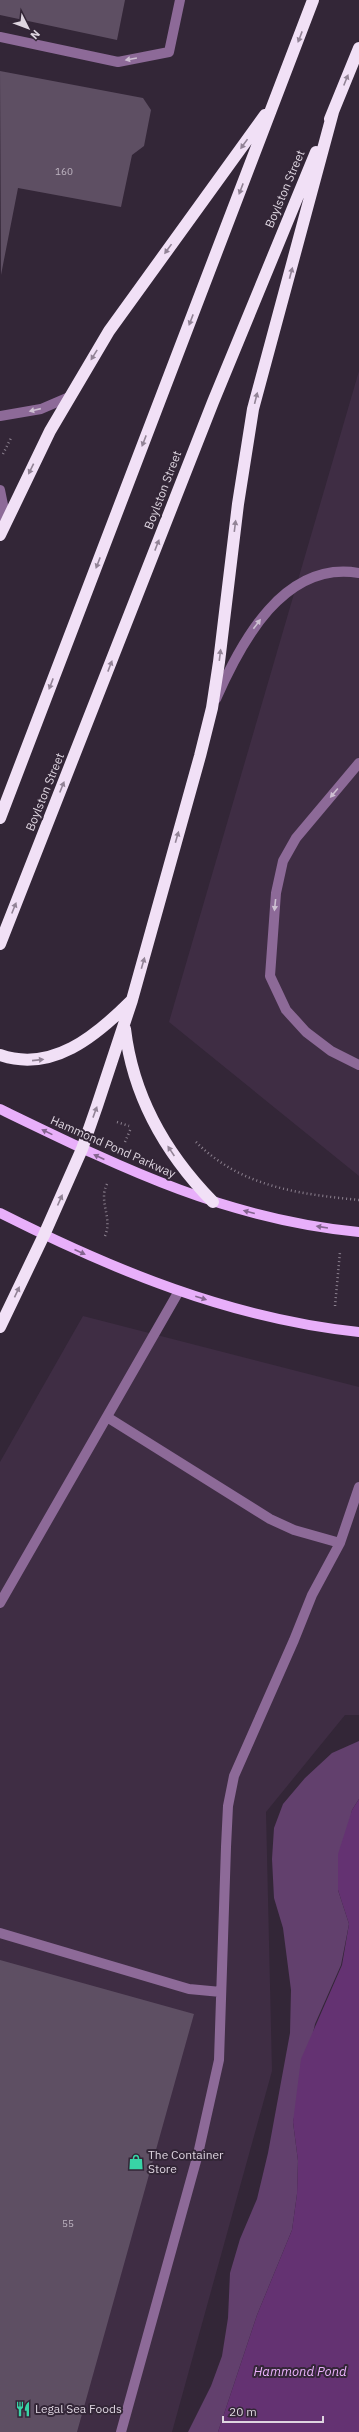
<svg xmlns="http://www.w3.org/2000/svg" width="359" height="2432" font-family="'IBM Plex Sans',sans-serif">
  <rect width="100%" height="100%" fill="#332637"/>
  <!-- built -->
  <path fill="#3f2d44" d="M359 371V1176L169 1022Z
    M83 1316 359 1387V1715H345L266 1812 272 2071 172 2432H0V1462Z"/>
  <!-- green -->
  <path fill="#62406d" d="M359 1741V1799L352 1810 338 1890 349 1924 341 1965 315 2024 293 2122 298 2161 297 2194 292 2230 257 2315 218 2432H188L211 2386 222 2356 228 2318 230 2273 240 2239 257 2199 268 2153 290 2033 291 1990 283 1928 274 1898 272 1859 274 1828 283 1804 305 1778 332 1753Z"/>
  <!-- water -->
  <path fill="#643272" d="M359 1799V2432H218L257 2315 292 2230 297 2194 298 2161 293 2122 301 2059 342 1965 349 1924 338 1890V1854L352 1810Z"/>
  <!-- building -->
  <path fill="#5e4f63" d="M0 0H125L117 40 0 15Z
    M0 71 143 98 151 110 144 146 132 155 121 207 18 188 1 275Z
    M0 1960 194 2014 77 2432H0Z"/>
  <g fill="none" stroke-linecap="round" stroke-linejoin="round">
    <!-- path -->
    <path stroke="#8c818f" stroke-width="2.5" stroke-dasharray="1 3" stroke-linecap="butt" d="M3 454 11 438
      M117 1122 129 1126
      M125 1142 131 1128
      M196 1142C241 1187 299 1194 359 1200
      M105 1236C113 1217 98 1202 107 1184
      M335 1306 340 1252"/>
    <!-- minor -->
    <path stroke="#8d6a98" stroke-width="10" d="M0 37 118 62 169 52 180 0
      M0 416 41 409 69 397
      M0 490 3 505V527
      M216 699C241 642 284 560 359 573
      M359 763 296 838 283 861 276 893 270 976 286 1010 306 1032 331 1051 359 1065
      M107 1417 270 1519 294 1530 340 1543
      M0 1603 179 1291
      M0 1933 189 1989 221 1992
      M121 2432 198 2154 219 2060 226 1847 228 1806 234 1776 294 1640 312 1595 340 1543 359 1487"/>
    <!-- major -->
    <path stroke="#e8affa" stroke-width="10" d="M0 1109C120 1167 224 1219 359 1232
      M0 1213C113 1270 232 1319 359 1332"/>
    <!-- highway -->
    <path stroke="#f1e0f6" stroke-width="12" d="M330 119 359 48
      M0 535 50 431 109 331 265 115
      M0 818 313 0
      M0 944 213 402 316 152
      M125 1029C133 1096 166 1154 213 1202
      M0 1055C52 1073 96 1036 131 1001
      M0 1327 44 1235 82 1149 97 1106 132 1000 200 756 212 708 219 662 238 504 253 409 333 112"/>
  </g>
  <!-- one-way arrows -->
  <defs><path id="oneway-solid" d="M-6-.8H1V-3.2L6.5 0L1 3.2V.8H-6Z"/></defs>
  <g fill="#928396">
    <use href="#oneway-solid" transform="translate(300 37) rotate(111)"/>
    <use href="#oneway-solid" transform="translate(346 80) rotate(-68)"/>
    <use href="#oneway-solid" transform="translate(244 144) rotate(126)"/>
    <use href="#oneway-solid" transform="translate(241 189) rotate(111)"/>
    <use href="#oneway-solid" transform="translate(168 249) rotate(126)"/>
    <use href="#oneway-solid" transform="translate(291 273) rotate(-75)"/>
    <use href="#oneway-solid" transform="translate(191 320) rotate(111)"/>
    <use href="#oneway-solid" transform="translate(94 355) rotate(122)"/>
    <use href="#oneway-solid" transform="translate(256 398) rotate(-76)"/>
    <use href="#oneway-solid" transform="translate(144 441) rotate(111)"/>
    <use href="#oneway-solid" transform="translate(31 469) rotate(116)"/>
    <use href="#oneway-solid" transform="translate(235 526) rotate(-83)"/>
    <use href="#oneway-solid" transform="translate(157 545) rotate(-69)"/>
    <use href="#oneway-solid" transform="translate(98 563) rotate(111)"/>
    <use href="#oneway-solid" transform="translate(220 655) rotate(-83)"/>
    <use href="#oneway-solid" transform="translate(110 666) rotate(-69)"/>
    <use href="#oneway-solid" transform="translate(51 684) rotate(111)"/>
    <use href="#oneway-solid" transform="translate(62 787) rotate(-68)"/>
    <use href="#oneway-solid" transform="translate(177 837) rotate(-74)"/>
    <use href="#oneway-solid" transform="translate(14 908) rotate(-68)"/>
    <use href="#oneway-solid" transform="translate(143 963) rotate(-74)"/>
    <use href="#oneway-solid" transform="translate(38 1060) rotate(-6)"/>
    <use href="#oneway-solid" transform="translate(95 1112) rotate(-70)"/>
    <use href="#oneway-solid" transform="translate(171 1151) rotate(-124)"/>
    <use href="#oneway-solid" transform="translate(60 1200) rotate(-66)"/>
    <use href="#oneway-solid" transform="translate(17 1292) rotate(-65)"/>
  </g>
  <g fill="#cec0d2">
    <use href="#oneway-solid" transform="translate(131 59) rotate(170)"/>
    <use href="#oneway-solid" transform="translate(35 410) rotate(167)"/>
    <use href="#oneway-solid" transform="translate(257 624) rotate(-53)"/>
    <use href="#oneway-solid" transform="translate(334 793) rotate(130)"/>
    <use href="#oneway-solid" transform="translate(275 905) rotate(96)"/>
  </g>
  <g fill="#84648f">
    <use href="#oneway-solid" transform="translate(47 1132) rotate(-154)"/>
    <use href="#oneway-solid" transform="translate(99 1157) rotate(-155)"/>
    <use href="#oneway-solid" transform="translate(249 1212) rotate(-165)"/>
    <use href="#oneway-solid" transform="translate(322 1227) rotate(-171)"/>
    <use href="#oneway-solid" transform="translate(80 1252) rotate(24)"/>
    <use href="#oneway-solid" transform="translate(201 1298) rotate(17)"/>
  </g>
  <!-- icons -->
  <defs>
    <g id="shop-bare" transform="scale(1.2)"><path d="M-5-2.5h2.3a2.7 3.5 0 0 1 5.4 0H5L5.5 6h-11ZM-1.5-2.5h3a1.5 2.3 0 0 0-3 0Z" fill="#38d4a6" stroke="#332637" stroke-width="2.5" paint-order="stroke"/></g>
    <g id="restaurant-bare" transform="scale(1.2)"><path d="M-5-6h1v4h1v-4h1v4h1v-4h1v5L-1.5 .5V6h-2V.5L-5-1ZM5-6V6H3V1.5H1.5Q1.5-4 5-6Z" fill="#38d4a6" stroke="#332637" stroke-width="2.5" paint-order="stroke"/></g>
  </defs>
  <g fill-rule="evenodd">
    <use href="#shop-bare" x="136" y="2162"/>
    <use href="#restaurant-bare" x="23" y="2409"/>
  </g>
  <g text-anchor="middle" stroke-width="4" stroke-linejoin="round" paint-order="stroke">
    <!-- number labels -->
    <g font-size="10" fill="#beb4c1">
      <text x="64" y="175">160</text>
      <text x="68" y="2227">55</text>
    </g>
    <!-- street labels -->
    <g font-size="12" fill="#ded5e0" stroke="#332637">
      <text transform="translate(285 189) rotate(-67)" y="4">Boylston Street</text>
      <text transform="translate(163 490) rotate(-69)" y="4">Boylston Street</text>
      <text transform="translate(45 792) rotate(-68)" y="4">Boylston Street</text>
      <text transform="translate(113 1147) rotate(24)" y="4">Hammond Pond Parkway</text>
    </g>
    <!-- poi labels -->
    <g font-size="12" fill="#ded5e0" stroke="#332637" text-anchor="start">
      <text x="148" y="2159">The Container<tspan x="148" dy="14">Store</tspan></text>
      <text x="35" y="2413">Legal Sea Foods</text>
    </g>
    <!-- water labels -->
    <g font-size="13" font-style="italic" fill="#eab1fb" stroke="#332637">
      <text x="300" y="2376">Hammond Pond</text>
    </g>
  </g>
  <!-- north arrow -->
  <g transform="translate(28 28) rotate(132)" stroke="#332637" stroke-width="3" paint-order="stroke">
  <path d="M0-3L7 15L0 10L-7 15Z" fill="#ded5e0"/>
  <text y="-6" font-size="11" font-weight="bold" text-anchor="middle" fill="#ded5e0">N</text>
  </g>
  <!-- scale -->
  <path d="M223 2416v6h100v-6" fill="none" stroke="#ded5e0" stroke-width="2"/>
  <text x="229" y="2416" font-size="12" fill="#ded5e0" stroke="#332637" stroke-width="3" paint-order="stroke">20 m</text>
</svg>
